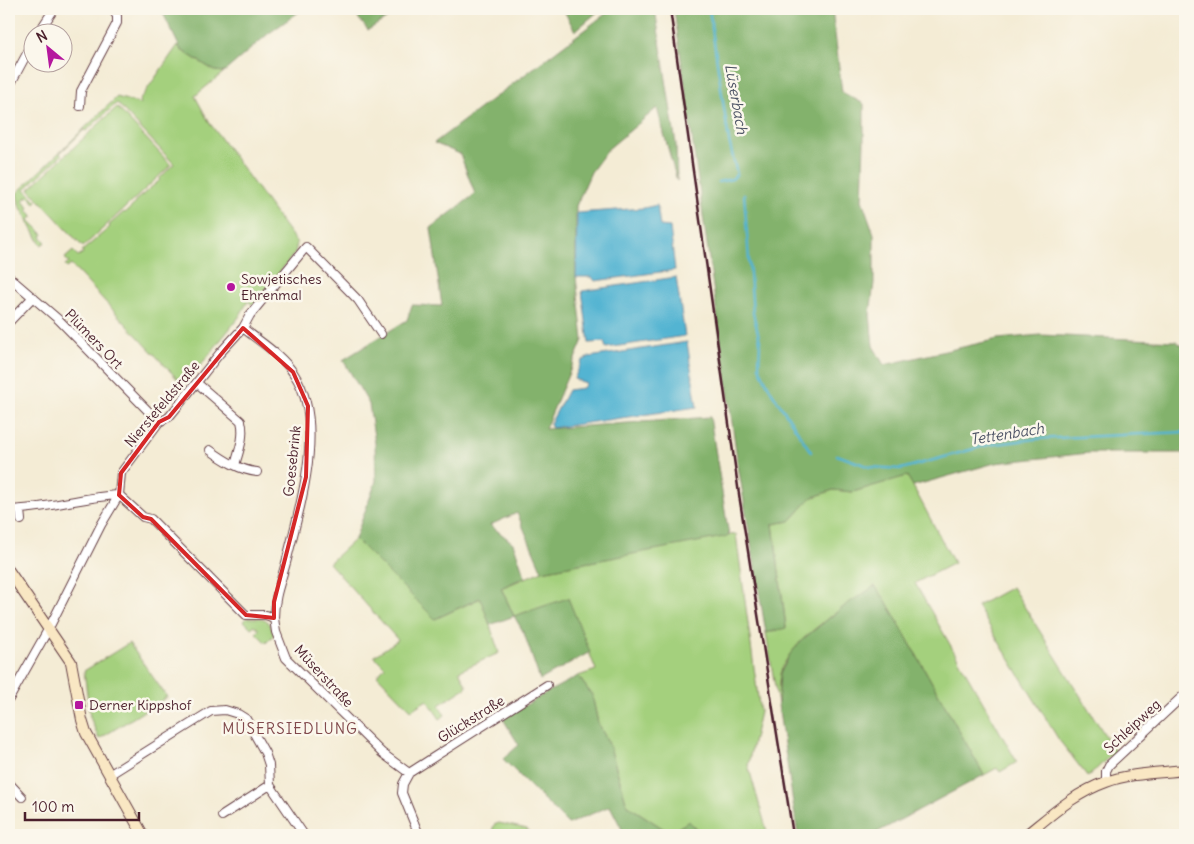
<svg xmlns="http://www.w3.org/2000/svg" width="1194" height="844" font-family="Delius,sans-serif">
  <rect width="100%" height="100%" fill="#fbf7ec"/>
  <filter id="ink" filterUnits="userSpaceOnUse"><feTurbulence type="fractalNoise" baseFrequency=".02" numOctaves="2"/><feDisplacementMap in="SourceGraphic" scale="10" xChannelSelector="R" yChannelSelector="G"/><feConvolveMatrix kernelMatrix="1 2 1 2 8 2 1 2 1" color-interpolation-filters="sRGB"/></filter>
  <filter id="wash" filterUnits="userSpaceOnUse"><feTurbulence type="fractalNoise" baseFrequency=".0096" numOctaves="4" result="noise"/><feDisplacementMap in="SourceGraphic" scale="20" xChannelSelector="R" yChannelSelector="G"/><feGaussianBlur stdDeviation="1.12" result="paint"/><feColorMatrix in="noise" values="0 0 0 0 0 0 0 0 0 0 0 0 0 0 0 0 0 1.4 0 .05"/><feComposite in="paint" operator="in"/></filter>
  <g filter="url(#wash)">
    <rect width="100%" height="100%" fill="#f4ecd5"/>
    <!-- green -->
    <path fill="#a4d07d" stroke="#777854" d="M178 45 181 50 215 71 224 72 195 96 209 122 238 162 297 243 295 253 253 305 248 301 239 317 184 386 71 265 67 268 65 266 69 263 65 258 73 251 78 256 83 253 82 251 110 227 109 225 124 212 125 213 136 203 135 201 160 180 159 179 174 164 117 103 86 131 84 130 60 153 62 155 25 189 37 201 35 203 28 196 23 200 29 208 27 210 33 216 29 220 43 234 41 237 46 242 41 245 19 204 17 193 117 97 140 104 139 101Z
      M117 107 171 165 83 247 29 189Z
      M907 475 954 563 915 583 1017 762 1000 772 997 768 984 775 885 599 875 586C846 607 790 638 780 674 778 684 779 696 778 705L766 633 786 627 773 524 790 521 811 498 833 490 853 492Z
      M736 534 760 712 748 765 768 835H702L689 821 670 833 627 805 609 744 598 723 592 695 578 676 596 670 568 599 514 616 501 588 542 571Z
      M355 539 435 619 481 598 499 653 459 671 467 687 439 705 445 715 440 719 427 700 411 710 377 675 385 667 374 656 398 640 329 563Z
      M1012 587 1115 751 1088 777 1059 740 977 606Z
      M247 618C266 618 267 616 274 635L266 643 256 633 259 630 255 625 251 628 244 621Z
      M129 643 167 697 99 739 90 717 84 671Z
      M499 823 527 829 530 835H491L494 825Z"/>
    <!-- forest -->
    <path fill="#83b26c" stroke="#66684c" d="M161 9H303L268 34 224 72 215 71 181 50Z
      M351 9H402L368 30Z
      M563 9H601L575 31Z
      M612 9H655L676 144 677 181 657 108 608 149 591 172 576 206V277L583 340 545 429 710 417 729 536 542 571 517 513 490 525 513 543 525 577 501 588 514 616 568 598 590 652 540 680 524 633 514 616 490 625 480 598 435 619 355 539 376 481 375 443 369 404 343 360 407 320 412 305 442 306 431 228 475 194 460 154 434 143Z
      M674 9H832L842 92 864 104V142L862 200 874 234V283L870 314 873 346 884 365 998 339 1040 335 1176 341 1185 348V453H1089L995 463 913 486 907 476 853 492 833 490 811 498 790 521 773 524 786 628 766 633 738 465Z
      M875 586 885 599 984 775 872 835H798L778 705 780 674 790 654 803 639 847 604Z
      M578 676 592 695 598 723 609 744 627 805 670 833 689 821 702 835H625L610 806 568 824 503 759 519 745 503 719 544 694Z"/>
    <!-- water -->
    <path fill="#53b4d2" stroke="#4e6a7e" d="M657 205 660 226 670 227 675 270 595 281 592 277H576L577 213 644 208Z
      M676 277 685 336 606 348 604 342 589 343 582 291Z
      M687 342 697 407 552 428 550 424 568 390 583 388 586 383 574 379 582 361 589 357Z"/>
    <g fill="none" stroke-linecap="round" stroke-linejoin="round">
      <!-- stream -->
      <path stroke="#53b4d2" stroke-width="2.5" d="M709 9 729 141 737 174 732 179 718 182
        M744 194 753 313 760 341 759 367 771 391 811 452
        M837 455 870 467 901 469 988 445 1035 439 1185 432"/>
    </g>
  </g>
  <g filter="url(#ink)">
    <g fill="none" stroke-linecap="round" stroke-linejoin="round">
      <!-- street casing -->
      <g stroke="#643e44" stroke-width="10">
        <path id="street" d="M39 32 54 9
          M9 87 32 44
          M80 106 81 91 117 23V16L112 9
          M9 277 59 320 159 422
          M9 322 33 297
          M243 328C260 342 282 355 294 374 326 422 301 503 288 555 283 577 274 595 274 618
          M197 383 241 421C245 436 239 451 235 465
          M210 450C224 460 239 470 257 472
          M119 495 143 517 151 519 246 615H266L274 618 276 632 286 658 382 753 409 773
          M9 510C46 509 82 497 119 495
          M20 510 21 520
          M9 699 49 628 101 525 119 495 121 473 159 422 169 417 178 406 220 353 243 328 250 315 306 247 358 300 381 334
          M409 773 547 685
          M409 773 403 784 402 793 419 835
          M109 775 211 711 225 710 238 714 246 719 265 753 269 765 270 785 304 835
          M1106 781V771L1109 765 1185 694
          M9 783 22 797
          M222 816 270 785"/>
      </g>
      <!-- secondary casing -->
      <g stroke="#643e44" stroke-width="12">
        <path id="secondary" d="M9 571 71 662 82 720 86 733 143 835
          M1026 835C1051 815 1075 793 1106 782 1130 773 1159 773 1185 770"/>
      </g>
      <!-- street -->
      <use href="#street" stroke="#fff" stroke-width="8"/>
      <!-- secondary -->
      <use href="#secondary" stroke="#f9e7c3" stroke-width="10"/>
      <!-- rail -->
      <path stroke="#4a1f2b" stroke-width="2.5" d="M670 9 740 501 793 835"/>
    </g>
  </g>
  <!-- marked area -->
  <path fill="none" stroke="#d62828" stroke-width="4" stroke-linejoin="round" d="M243 328 293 372 308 406 306 477 274 602V618L246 615 151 519 143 517 119 495 121 473 159 422 169 417Z"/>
  <!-- markers -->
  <g fill="#b5179e" stroke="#fbf7ec" stroke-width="2">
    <circle cx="231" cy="287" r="5"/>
    <rect x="74" y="700" width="10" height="10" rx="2.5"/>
  </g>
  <g text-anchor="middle" stroke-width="5" stroke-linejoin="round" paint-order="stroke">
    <!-- poi labels -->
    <g font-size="14" fill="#4a1f2b" stroke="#fbf7ec" text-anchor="start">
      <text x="241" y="284">Sowjetisches<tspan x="241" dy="16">Ehrenmal</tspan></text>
      <text x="89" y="710">Derner Kippshof</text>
    </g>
    <!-- street labels -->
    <g font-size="14" fill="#4a1f2b" stroke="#fbf7ec">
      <text transform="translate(94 339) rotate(46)" y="5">Plümers Ort</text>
      <text transform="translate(162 404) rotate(-50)" y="5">Nierstefeldstraße</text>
      <text transform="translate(292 461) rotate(-84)" y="5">Goesebrink</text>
      <text transform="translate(324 676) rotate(47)" y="5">Müserstraße</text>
      <text transform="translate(471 719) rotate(-32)" y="5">Glückstraße</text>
      <text transform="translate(1132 726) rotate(-43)" y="5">Schleipweg</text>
    </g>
    <!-- water labels -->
    <g font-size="15" font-style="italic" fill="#4d5365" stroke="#fbf7ec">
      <text transform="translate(736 99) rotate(80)" y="5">Lüserbach</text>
      <text transform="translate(1007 434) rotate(-9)" y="5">Tettenbach</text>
    </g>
    <!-- neighbourhood labels -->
    <g font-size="15" letter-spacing="1" fill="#81494c" stroke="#fbf7ec">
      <text x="290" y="734">MÜSERSIEDLUNG</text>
    </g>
  </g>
  <!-- margin -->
  <rect width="1194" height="844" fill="none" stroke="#fbf7ec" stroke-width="30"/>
  <!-- north arrow -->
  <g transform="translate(48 48) rotate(331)"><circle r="24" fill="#fbf7ec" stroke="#b4a19f"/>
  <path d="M0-4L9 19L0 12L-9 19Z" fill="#b5179e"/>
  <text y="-8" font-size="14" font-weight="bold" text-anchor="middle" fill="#4a1f2b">N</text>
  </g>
  <!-- scale -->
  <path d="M25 812v8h114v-8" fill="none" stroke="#4a1f2b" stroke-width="2.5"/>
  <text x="32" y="812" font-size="15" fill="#4a1f2b" stroke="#fbf7ec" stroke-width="4" paint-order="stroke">100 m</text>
</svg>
